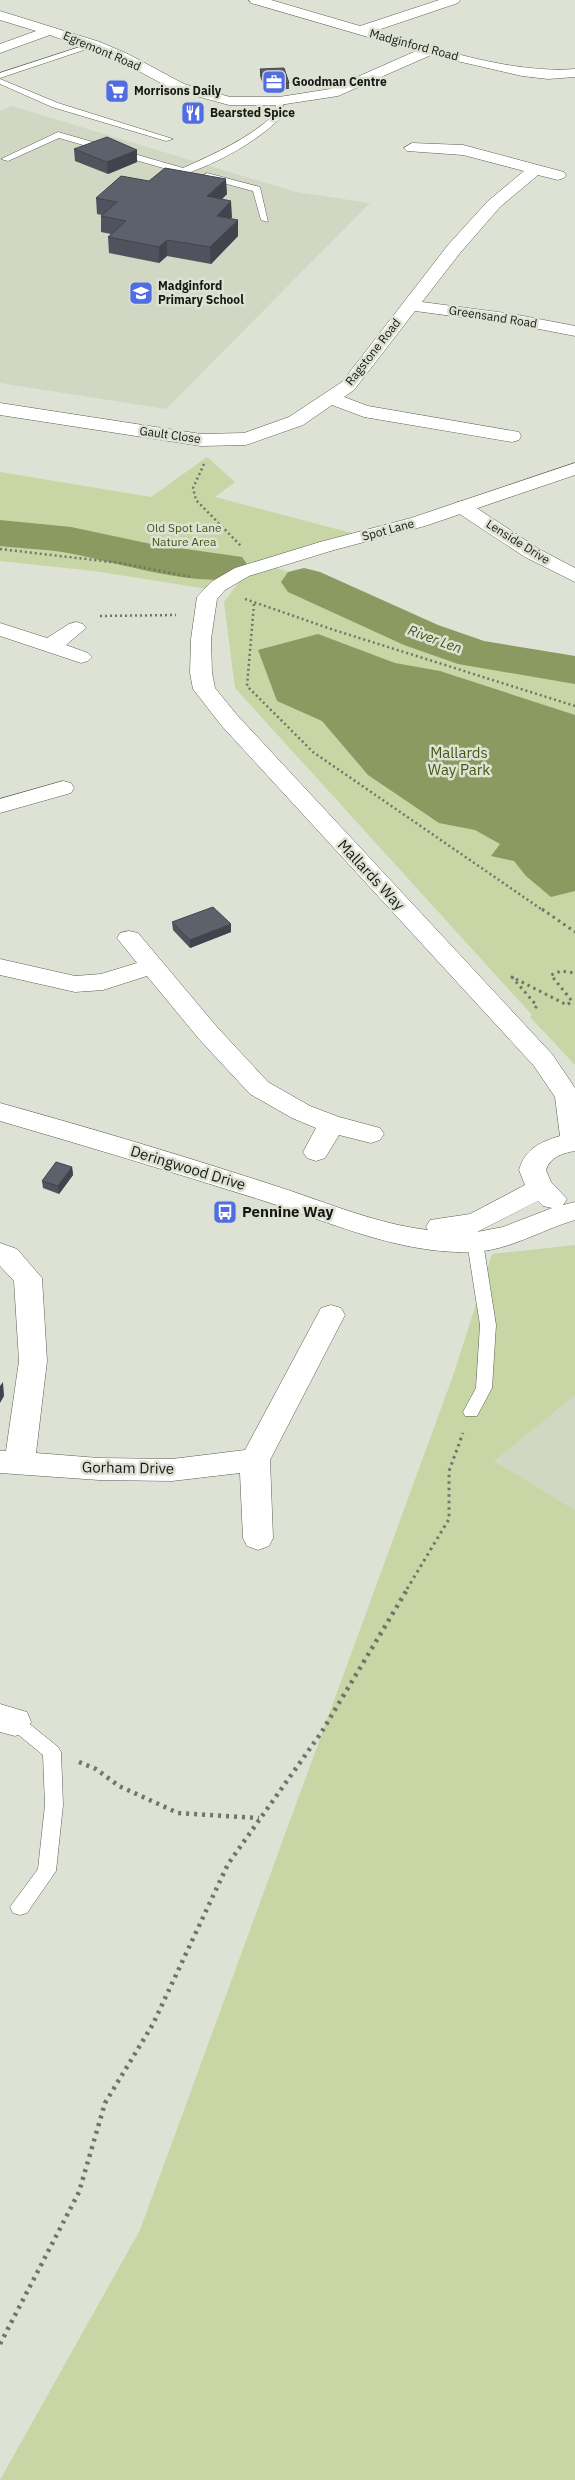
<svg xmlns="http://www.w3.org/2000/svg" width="575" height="2480" font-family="'IBM Plex Sans',sans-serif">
  <rect width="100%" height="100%" fill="#dee2d4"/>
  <!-- built -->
  <path fill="#d1d7c3" d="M12 106 296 192 370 203 166 409 0 383V111Z
    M575 1388V1510L494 1461Z"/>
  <!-- green -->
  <path fill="#c7d6a4" d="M207 457 235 482 215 497 363 536 276 568C331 583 378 612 430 632 476 651 527 655 575 662V1065L530 1017 532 1015 235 688 224 602 240 581 214 590 94 571 0 561V472L151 497Z
    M575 1245V1395L494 1461 575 1510V2480H0L140 2230 454 1373 492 1254Z"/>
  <!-- water -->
  <path fill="#8a9a61" d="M318 634 395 663 440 671 575 715V891L551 897 526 876 514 861 491 856 500 844 475 830 439 823 368 775 322 721 277 701 258 650Z"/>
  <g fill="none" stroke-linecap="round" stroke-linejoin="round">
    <!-- river -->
    <path fill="#8a9a61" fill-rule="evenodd" d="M0 520 71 527 151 544 242 557 249 567 242 577C196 588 120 563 73 554 49 549 24 549 0 546Z
      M304 568 320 572 438 625 484 641 575 656V684L458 664 404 645 288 592 281 582 288 572Z"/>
    <!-- service casing -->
    <g stroke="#5b5f53" stroke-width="1">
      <path id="service" d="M92 43 99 45 0 78V73Z
        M0 79 58 103 173 139 166 141 52 107 0 84Z
        M276 99 283 101V115C262 139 215 165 184 174L59 138 8 161 1 159 58 132 183 168C216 153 248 139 275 114Z
        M207 173 260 187 268 222 261 220 253 191 204 178 203 176Z
        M475 1237 480 1238 483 1242 496 1325 492 1388 477 1416H465L463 1412 476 1388 480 1325 467 1242 470 1238Z
        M15 1715 21 1717 58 1747 61 1752 63 1805 56 1871 27 1913 20 1915 13 1913 10 1907 38 1869 45 1805 43 1755 9 1727 6 1722 9 1717Z"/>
    </g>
    <!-- minor casing -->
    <g stroke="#5b5f53" stroke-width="1">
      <path id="minor" d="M249 0H271L360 26 439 0H460L458 3 375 31C437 48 511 74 575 69V77L548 79 522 76 431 55 338 96 279 105H229L174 90 118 60 50 35 0 53V44L36 31 0 20V11L100 42 128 54 184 84 230 97H279L330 89 416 51 251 3Z
        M412 143 463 145 564 172 566 175 564 178 558 180 538 175 500 207 460 253 422 302 513 314 575 326V336L513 324 415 311 354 390 344 397 368 406 519 432 521 436 519 440 512 442 364 417 332 405 303 425 246 445 201 446 0 415V403L201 434 244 433 289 417 342 382 448 245 488 201 524 171 463 155 407 151 404 148Z
        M462 501 469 503 539 549 575 568V582L525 557 455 511 452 507 455 503Z
        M76 622 83 624 86 628 66 645 88 653 92 657 88 661 81 663 0 636V623L47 638 69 624Z
        M63 781 71 783 74 788 71 793 0 813V799Z
        M129 931 138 933 217 1027 268 1082 310 1106 339 1117 380 1128 384 1134 380 1140 371 1143 339 1135 325 1158 316 1161 307 1158 303 1152 316 1128 292 1118 250 1094 199 1039 147 976 103 990 75 992 0 975V959L75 976 101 974 137 963 117 938 120 933Z
        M0 1243 17 1249 42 1278 47 1361 36 1453 99 1458 172 1459 245 1450 321 1308 331 1305 341 1308 345 1315 270 1460 273 1538 269 1546 258 1550 247 1546 243 1538 240 1473 172 1481 99 1480 0 1473V1451H6L19 1361 14 1281 0 1266Z
        M0 1704 27 1712 31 1722 27 1732 15 1736 0 1732Z"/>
    </g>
    <!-- tertiary casing -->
    <g stroke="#5b5f53" stroke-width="1">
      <path id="tertiary" d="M575 463V475L425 526 334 550 249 576 225 590 217 599 211 639 212 673 215 688 237 715 552 1054 575 1088V1151C563 1153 550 1157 546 1170L551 1182 567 1199 563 1205 575 1202V1220C541 1230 510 1250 474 1252 399 1255 328 1221 258 1199 172 1172 86 1146 0 1121V1103C94 1129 187 1157 279 1187 328 1203 377 1224 428 1230L426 1227 430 1220 470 1214 525 1185 519 1170C525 1149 540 1142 560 1136L555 1097 534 1066 221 725 193 689 190 673 191 639 197 597 211 582 235 568 320 542 411 518ZM538 1201 543 1206 552 1208 503 1227 477 1232Z"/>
    </g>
    <!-- path-far2 -->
    <path stroke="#71746b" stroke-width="2.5" stroke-dasharray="2 3" stroke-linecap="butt" d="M204 464 193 488 196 500 241 546
      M0 549 120 563 191 577
      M245 599 334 630 575 706
      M254 604 247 686 313 752 544 911
      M100 616 176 615"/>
    <!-- path-far1 -->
    <path stroke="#71746b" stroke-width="3" stroke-dasharray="2.5 4" stroke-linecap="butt" d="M542 909 575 932
      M535 1008 537 1006 512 977 567 1005 572 1001 551 975 561 971 575 973
      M407 1589 449 1519V1471L463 1433"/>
    <!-- path -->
    <path stroke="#71746b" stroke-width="4.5" stroke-dasharray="3 5" stroke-linecap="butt" d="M79 1762 96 1769 119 1786 178 1813 259 1818
      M0 2344 79 2192 105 2103 153 2024 228 1864 321 1733 408 1588"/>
    <!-- service -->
    <use href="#service" fill="#fff" fill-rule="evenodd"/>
    <!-- minor -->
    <use href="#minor" fill="#fff" fill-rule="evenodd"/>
    <!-- tertiary -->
    <use href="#tertiary" fill="#fff" fill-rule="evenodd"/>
  </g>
  <!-- wall -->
  <path fill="#50535d" d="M260 69 289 83V89L265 90 260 76Z
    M74 149 137 150V162L108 174 75 161Z
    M227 194 222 199 232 217 230 219 238 236 211 264 167 256 159 263 109 253 108 237 111 234 101 232V216L102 215 97 214 96 198Z
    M172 922 231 932 190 948 173 930Z
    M72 1167 73 1175 59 1194 43 1188 42 1181Z"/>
  <!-- shaded-wall -->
  <path fill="#41444c" d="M137 150V162L108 174 107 162Z
    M226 179 227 194 208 212 207 196Z
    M231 201 232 217 217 233V216Z
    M238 220V236L211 264 210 247Z
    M167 240V256L159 263V247Z
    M231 924V932L190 948V940Z
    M72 1167 73 1175 59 1194 58 1186Z
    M3 1382 4 1396 0 1403V1386Z"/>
  <!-- building -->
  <path fill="#5d616c" stroke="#41444c" d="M284 68 289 83 265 84 260 69Z
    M107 137 137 150 107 162 74 149Z
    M165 168 226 179 207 196 231 201 217 216 238 220 210 247 167 240 159 247 108 237 126 221 101 216 117 202 96 198 121 176 149 181Z
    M213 907 231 924 190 940 172 922Z
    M56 1162 72 1167 58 1186 42 1181Z"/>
  <!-- icons -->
  <defs>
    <g id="office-square" transform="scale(1.25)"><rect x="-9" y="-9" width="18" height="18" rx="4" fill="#516de2" stroke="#dee2d4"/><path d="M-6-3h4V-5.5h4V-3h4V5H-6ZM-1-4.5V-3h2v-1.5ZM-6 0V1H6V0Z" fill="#fff"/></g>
    <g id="supermarket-square" transform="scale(1.25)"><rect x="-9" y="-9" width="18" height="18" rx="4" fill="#516de2" stroke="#dee2d4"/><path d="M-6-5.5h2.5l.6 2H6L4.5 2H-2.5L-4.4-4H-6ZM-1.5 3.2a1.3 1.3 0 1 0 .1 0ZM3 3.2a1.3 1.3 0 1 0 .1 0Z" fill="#fff"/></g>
    <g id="restaurant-square" transform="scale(1.25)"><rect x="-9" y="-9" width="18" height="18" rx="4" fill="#516de2" stroke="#dee2d4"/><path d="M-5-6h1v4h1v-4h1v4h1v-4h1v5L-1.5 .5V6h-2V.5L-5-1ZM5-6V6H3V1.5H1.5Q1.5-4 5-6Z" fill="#fff"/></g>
    <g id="school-square" transform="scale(1.25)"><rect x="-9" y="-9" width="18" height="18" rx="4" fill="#516de2" stroke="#dee2d4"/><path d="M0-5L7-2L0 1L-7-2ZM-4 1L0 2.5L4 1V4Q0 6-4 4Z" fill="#fff"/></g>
    <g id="bus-square" transform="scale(1.25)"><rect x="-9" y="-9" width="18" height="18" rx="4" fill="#516de2" stroke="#dee2d4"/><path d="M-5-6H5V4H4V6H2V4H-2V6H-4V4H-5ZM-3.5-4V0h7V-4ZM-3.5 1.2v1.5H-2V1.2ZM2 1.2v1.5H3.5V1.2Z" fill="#fff"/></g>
  </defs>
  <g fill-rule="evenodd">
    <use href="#office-square" x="274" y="82"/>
    <use href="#supermarket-square" x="117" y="91"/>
    <use href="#restaurant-square" x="193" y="113"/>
    <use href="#school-square" x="141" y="293"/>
    <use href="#bus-square" x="225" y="1212"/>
  </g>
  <g text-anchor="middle" stroke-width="5" stroke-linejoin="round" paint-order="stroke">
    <!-- far-street labels -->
    <g font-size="12" fill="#161813" stroke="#dee2d4">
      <text transform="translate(414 45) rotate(15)" y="4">Madginford Road</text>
      <text transform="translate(102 51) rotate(23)" y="4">Egremont Road</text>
      <text transform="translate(493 317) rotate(9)" y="4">Greensand Road</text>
      <text transform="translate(373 352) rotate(-52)" y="4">Ragstone Road</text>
      <text transform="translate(170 435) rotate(8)" y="4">Gault Close</text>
      <text transform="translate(388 530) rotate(-15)" y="4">Spot Lane</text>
      <text transform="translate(518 542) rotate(32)" y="4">Lenside Drive</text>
    </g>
    <!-- far-poi labels -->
    <g font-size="12" font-weight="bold" fill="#161813" stroke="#dee2d4" text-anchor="start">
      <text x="292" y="86">Goodman Centre</text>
      <text x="134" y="95">Morrisons Daily</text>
      <text x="210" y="117">Bearsted Spice</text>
      <text x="158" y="290">Madginford<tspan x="158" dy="14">Primary School</tspan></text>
    </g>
    <!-- far-park labels -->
    <g font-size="12" fill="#485617" stroke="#dee2d4">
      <text x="184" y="532">Old Spot Lane<tspan x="184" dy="14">Nature Area</tspan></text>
    </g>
    <!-- far-water labels -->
    <g font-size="14" font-style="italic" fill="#495718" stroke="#dee2d4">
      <text transform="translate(435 639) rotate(20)" y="5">River Len</text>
    </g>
    <!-- park labels -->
    <g font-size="15" fill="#485617" stroke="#dee2d4">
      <text x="459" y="758">Mallards<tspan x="459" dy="17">Way Park</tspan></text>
    </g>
    <!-- street labels -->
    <g font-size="15" fill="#161813" stroke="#dee2d4">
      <text transform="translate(371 875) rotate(47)" y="5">Mallards Way</text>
      <text transform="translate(188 1168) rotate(17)" y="5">Deringwood Drive</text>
      <text transform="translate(128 1468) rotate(1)" y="5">Gorham Drive</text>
    </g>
    <!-- poi labels -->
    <g font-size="15" font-weight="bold" fill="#161813" stroke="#dee2d4" text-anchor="start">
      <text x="242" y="1217">Pennine Way</text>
    </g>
  </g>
</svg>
